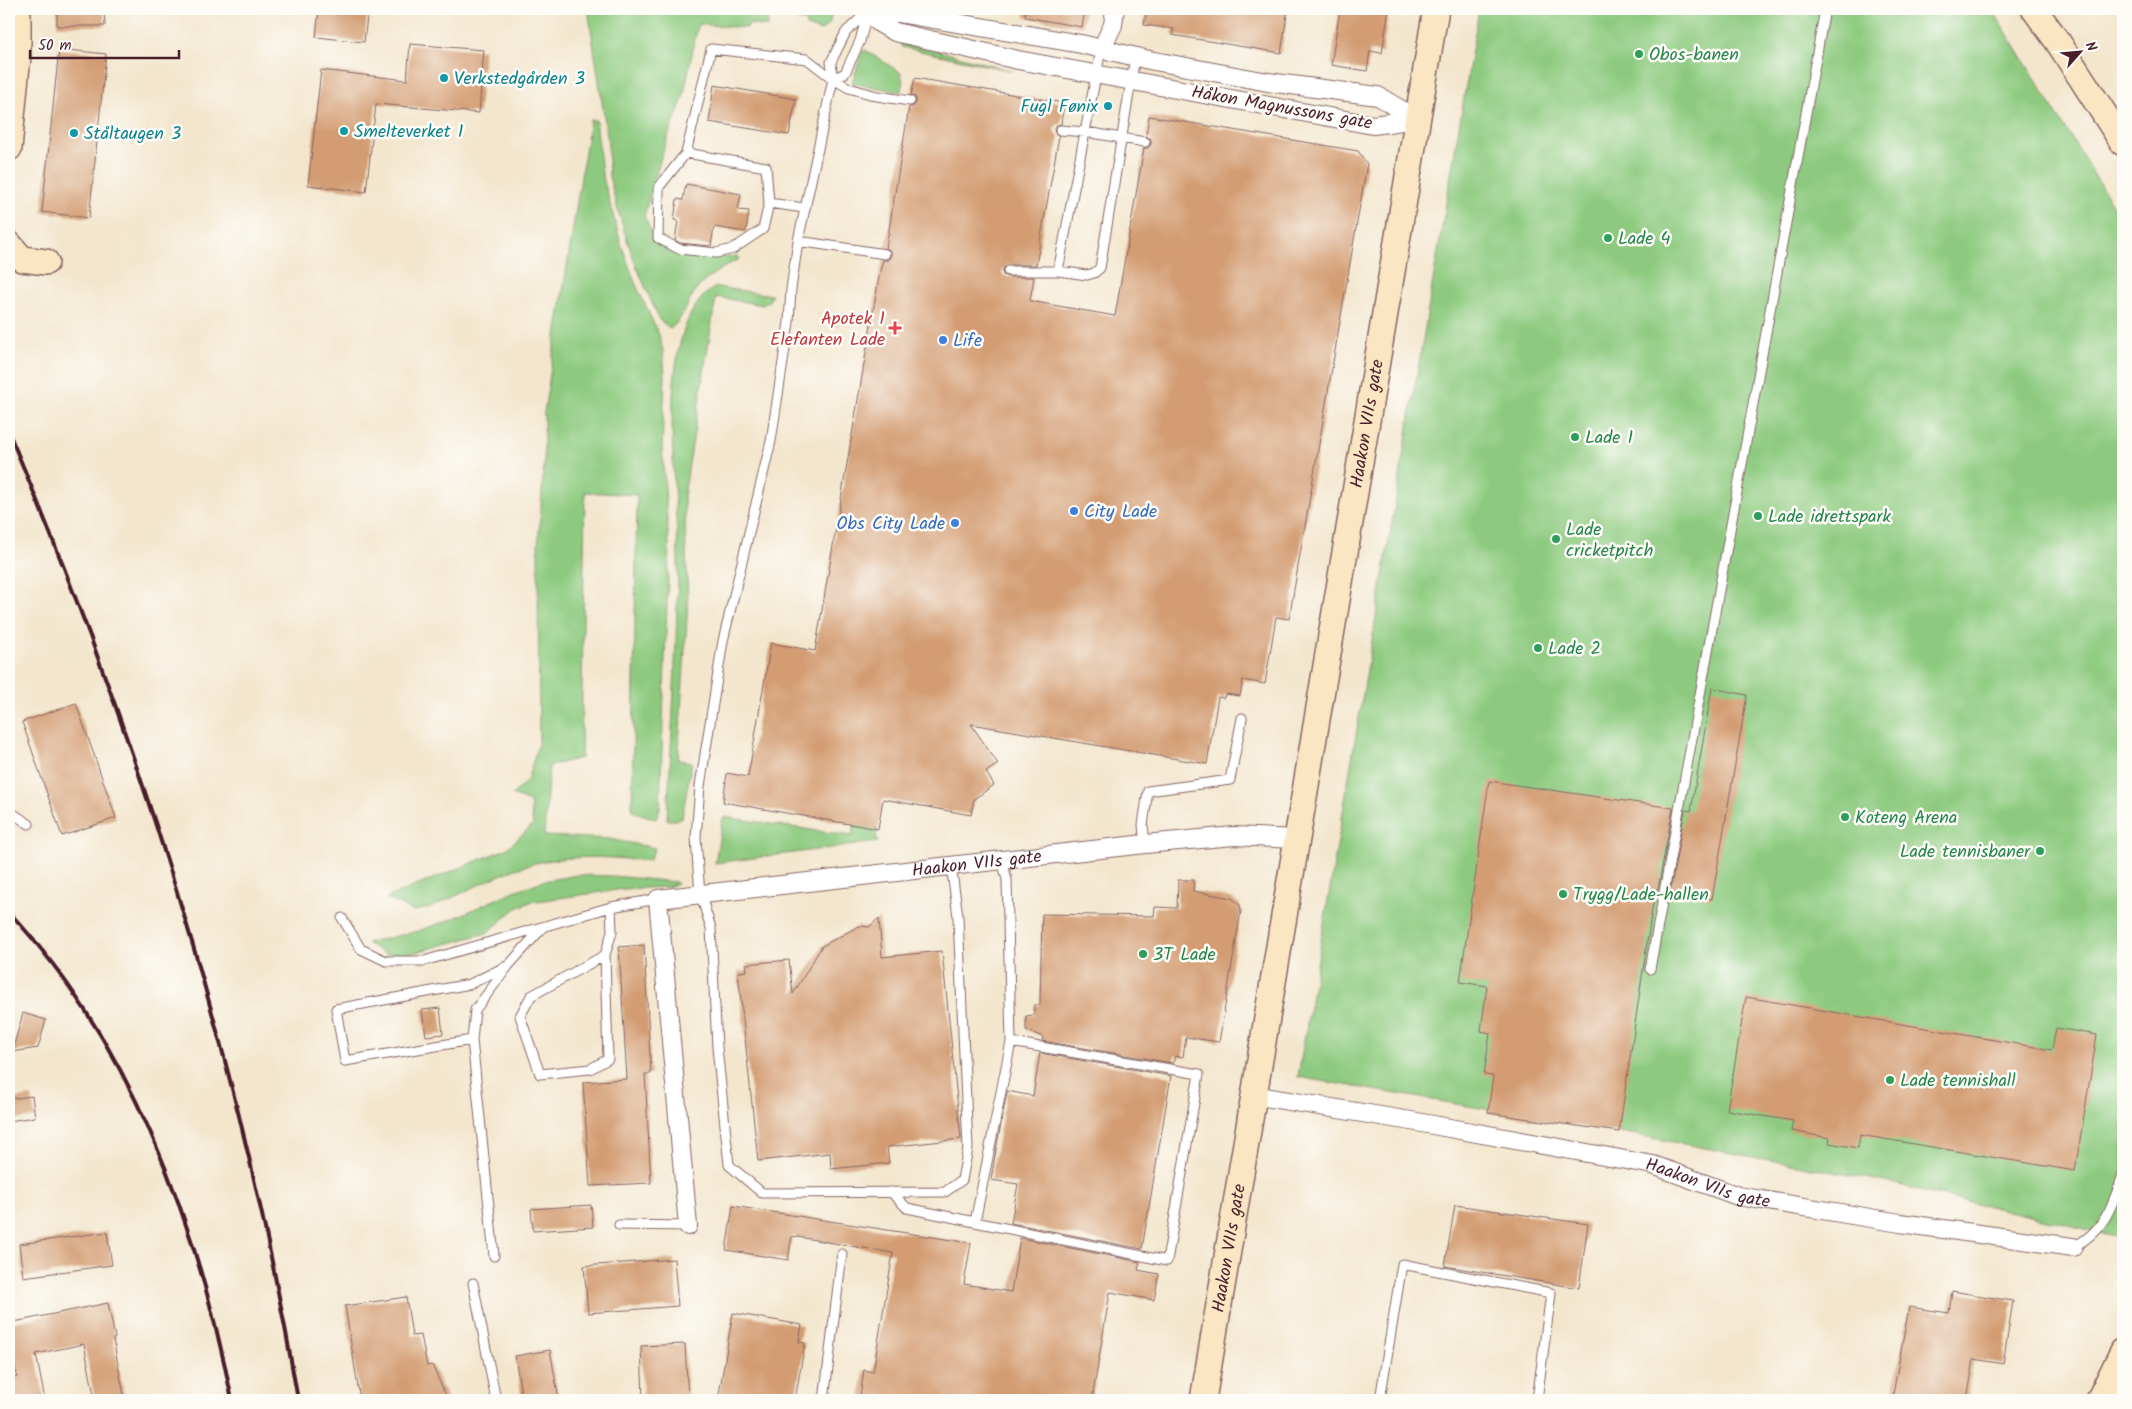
<svg xmlns="http://www.w3.org/2000/svg" width="2132" height="1409" font-family="Kalam,sans-serif">
  <rect width="100%" height="100%" fill="#fdfcf7"/>
  <filter id="ink" filterUnits="userSpaceOnUse"><feTurbulence type="fractalNoise" baseFrequency=".02" numOctaves="2"/><feDisplacementMap in="SourceGraphic" scale="10" xChannelSelector="R" yChannelSelector="G"/><feConvolveMatrix kernelMatrix="1 2 1 2 8 2 1 2 1" color-interpolation-filters="sRGB"/></filter>
  <filter id="wash" filterUnits="userSpaceOnUse"><feTurbulence type="fractalNoise" baseFrequency=".0096" numOctaves="4" result="noise"/><feDisplacementMap in="SourceGraphic" scale="20" xChannelSelector="R" yChannelSelector="G"/><feGaussianBlur stdDeviation="1.12" result="paint"/><feColorMatrix in="noise" values="0 0 0 0 0 0 0 0 0 0 0 0 0 0 0 0 0 1.4 0 .05"/><feComposite in="paint" operator="in"/></filter>
  <g filter="url(#wash)">
    <rect width="100%" height="100%" fill="#f3e6cd"/>
    <!-- green -->
    <path fill="#8dca7f" stroke="#6c7455" d="M588 9H792L821 15 822 9H832L830 23 821 31 806 26V21L797 20V16L769 14 767 27 748 24 747 28 698 24 683 98 665 144 644 216 655 240 667 249 714 258 737 256 739 259C724 267 708 276 697 289 689 299 680 325 670 328L660 321 652 303 633 258 618 211 609 176 608 142Z
      M1479 9H1992L2123 222V1238L1886 1182 1620 1132 1298 1077Z
      M902 41 1013 71 902 47 900 43Z
      M865 50 900 72 903 80 901 92 852 83 862 52Z
      M590 120H596L602 174 621 244 636 285 659 335 663 351 665 376 662 447 669 545 660 808 656 819 632 811 637 495 585 492 581 758 549 766 544 836 609 839 655 848 649 861C608 857 568 854 528 865 494 875 462 894 430 908L413 911 386 898 506 849 533 825 530 802 512 795 527 781 539 741 538 547 544 464V412Z
      M716 287 772 295 769 301 763 305 716 297 684 495 688 602 678 760 692 762 682 817 676 820H667C672 738 676 656 678 574 680 509 648 322 716 287Z
      M724 817 852 836 854 825 878 829 876 836 878 842 715 863 722 821Z
      M578 875 613 876 676 882 677 884 667 887 624 889 530 902 515 909 487 933 405 955 385 954 367 943 418 931 452 919 514 891 543 881Z"/>
    <g id="blocks">
      <!-- building -->
      <path fill="#d39c72" d="M57 9H104L105 26H57Z
        M319 9H368L364 42 316 37Z
        M1026 9H1085L1082 27 1025 17Z
        M1147 9H1288L1281 53 1172 35 1174 29 1144 25Z
        M1340 9H1389L1382 53 1370 51 1367 71 1331 65Z
        M410 44 484 50 479 113 376 104 366 192 308 185 321 70 407 80Z
        M59 49 106 54 89 218 42 212Z
        M915 78 1064 103 1061 124 1057 125 1054 129 1055 133 1059 136 1036 265H1008L1002 271 1003 275 1008 277H1034L1030 301 1115 316 1144 148H1148L1151 144V139L1146 136 1149 116 1358 151 1367 164 1289 619 1276 617 1265 684 1243 680 1240 696 1225 694 1224 698 1218 697 1207 764 971 724 998 764 986 772 994 785 974 799 971 815 883 799 878 829 723 802 727 773 748 777 771 643 815 651 880 271 883 260H888L891 255V251L886 248 909 107H913L916 102V98L911 95Z
        M714 85 796 99 789 135 709 122Z
        M686 184 741 194 738 210 749 211 746 232 714 227 711 246 680 243 675 240 678 221 674 220 677 199 683 200Z
        M1712 688 1747 695 1712 899 1670 892 1685 810 1691 811Z
        M76 703 116 818 62 836 22 722Z
        M1489 781 1673 808 1658 889H1655L1619 1132 1488 1113 1493 1076 1484 1075 1490 1033 1481 1031 1487 986 1460 982Z
        M1178 880H1194L1193 891 1232 898 1240 905 1241 911 1219 1042 1186 1037 1183 1057 1175 1056 1173 1063 1042 1041 1043 1037 1026 1030V1016L1034 1015V1005H1040L1042 914 1154 916 1155 907 1177 908Z
        M879 918 882 957 942 951 961 1139 887 1147 889 1163 831 1169 830 1153 758 1161 738 972 747 971 746 964 789 960 793 994 822 946 859 926 869 927Z
        M644 945 651 1074H645L651 1183 590 1186 583 1082 627 1079 619 947Z
        M1746 997 2052 1050 2056 1028 2097 1035 2075 1171 1860 1135 1858 1148 1829 1143 1830 1138 1791 1131 1793 1121 1727 1110Z
        M440 1008 443 1034 426 1036 422 1010Z
        M23 1013 46 1020 38 1048 12 1052Z
        M1040 1053 1171 1076 1142 1249 1011 1223 1018 1184 991 1180 995 1156 1007 1091 1033 1096Z
        M32 1096 35 1117 9 1121V1099Z
        M591 1205 593 1227 533 1231 531 1209Z
        M1455 1205 1588 1224 1579 1288 1445 1266Z
        M733 1206 971 1243 964 1284 1011 1292 1020 1238 1140 1262 1138 1270 1159 1274 1154 1300 1110 1292 1092 1400H880L860 1397 864 1370 873 1372 893 1253 792 1236 788 1260 726 1250Z
        M107 1232 112 1265 23 1277 19 1244Z
        M674 1259 678 1306 588 1313 584 1266Z
        M1952 1291 2013 1301 2003 1364 1974 1359 1967 1400H1892L1909 1307 1949 1313Z
        M406 1297 412 1336 421 1335 427 1366 432 1365 448 1400H360L345 1306Z
        M108 1303 115 1338 113 1339 125 1400H95L84 1344 36 1354 45 1400H9V1379L17 1377 9 1334V1323Z
        M733 1313 802 1325 799 1342 805 1343 795 1400H718Z
        M685 1344 688 1400H643L641 1346Z
        M550 1350 559 1400H522L515 1356Z"/>
    </g>
  </g>
  <g filter="url(#ink)">
    <use href="#blocks" fill-opacity="0" stroke="#856564" stroke-width="1"/>
    <g fill="none" stroke-linecap="round" stroke-linejoin="round">
      <!-- lane casing -->
      <g stroke="#856564" stroke-width="11">
        <path id="lane" d="M868 11 846 32 831 62 833 79 798 241 791 289 789 322 771 441 723 641 700 786 696 837 698 869 700 893 711 928 717 1047 729 1165 762 1193 945 1192 962 1180 968 1148 958 916 951 865
          M833 79 845 73 860 41 868 11
          M1060 130 1086 132 1145 142
          M686 153 766 167 769 203
          M804 208 769 203 763 229 733 249 716 253 679 249 658 238 659 187 686 153 711 49 807 59 833 79 849 88 877 96 910 101
          M798 241 885 254
          M1008 271H1058L1087 275 1094 273 1100 268 1135 57
          M1058 271 1101 50
          M9 811 29 824
          M1145 844 1143 825 1148 791 1230 780 1242 718
          M1002 859 1007 880 1011 1042 975 1222 1167 1261 1199 1074 1011 1042
          M342 918 361 949 386 961H424L611 907
          M605 955 608 1059 590 1069 540 1074 520 1016 531 996 605 955 612 932 611 907 658 899
          M1650 969 1825 9
          M472 1040 345 1061 336 1009 470 984 509 965
          M891 1192 907 1208 975 1222
          M619 1225 688 1226
          M2073 1247C2105 1231 2112 1206 2123 1175
          M494 1256 472 1040 475 1010 509 965 543 927
          M473 1283 496 1400
          M824 1400 842 1254
          M1380 1400 1402 1264 1551 1293 1537 1400"/>
      </g>
      <!-- street casing -->
      <g stroke="#856564" stroke-width="20">
        <g id="street">
          <path d="M865 9 879 23 895 32 1018 60 1373 125 1417 119"/>
          <path d="M868 11 898 13 1081 44 1149 60 1268 82 1378 96 1417 119"/>
          <path d="M1101 50 1113 25 1115 9"/>
          <path id="s1" d="M1253 1095 1411 1121 1653 1165 1738 1196 1900 1223 2073 1247"/>
          <path id="s2" d="M688 1226 658 899 1145 844 1234 836 1296 839"/>
        </g>
      </g>
      <!-- secondary casing -->
      <g stroke="#856564" stroke-width="28">
        <g id="secondary">
          <path d="M2034 9 2058 42 2123 143"/>
          <path d="M9 148 18 55V9"/>
          <path d="M9 244 22 259 46 262"/>
          <path id="s3" d="M1203 1400 1436 9"/>
          <path d="M2099 1400 2123 1351"/>
        </g>
      </g>
      <!-- lane -->
      <use href="#lane" stroke="#fff" stroke-width="9"/>
      <!-- street -->
      <use href="#street" stroke="#fff" stroke-width="18"/>
      <!-- secondary -->
      <use href="#secondary" stroke="#fbe6c4" stroke-width="25"/>
      <!-- rail -->
      <path stroke="#4a1f2b" stroke-width="4" d="M9 433C141 744 242 1067 298 1400
        M9 912C133 1045 197 1224 232 1400"/>
    </g>
  </g>
  <!-- markers -->
  <g fill="#2e9e5b" stroke="#fdfcf7" stroke-width="2">
    <circle cx="1639" cy="54" r="5"/>
    <circle cx="1608" cy="238" r="5"/>
    <circle cx="1575" cy="437" r="5"/>
    <circle cx="1758" cy="516" r="5"/>
    <circle cx="1556" cy="539" r="5"/>
    <circle cx="1538" cy="648" r="5"/>
    <circle cx="1845" cy="817" r="5"/>
    <circle cx="2040" cy="851" r="5"/>
    <circle cx="1563" cy="894" r="5"/>
    <circle cx="1143" cy="954" r="5"/>
    <circle cx="1890" cy="1080" r="5"/>
  </g>
  <g fill="#0f9aa8" stroke="#fdfcf7" stroke-width="2">
    <circle cx="444" cy="78" r="5"/>
    <circle cx="1108" cy="106" r="5"/>
    <circle cx="344" cy="131" r="5"/>
    <circle cx="74" cy="133" r="5"/>
  </g>
  <path fill="#e0444e" stroke="#fdfcf7" stroke-width="2" d="M892.5 320.5h5v5h5v5h-5v5h-5v-5h-5v-5h5z"/>
  <g fill="#3f7fe0" stroke="#fdfcf7" stroke-width="2">
    <circle cx="943" cy="340" r="5"/>
    <circle cx="1074" cy="511" r="5"/>
    <circle cx="955" cy="523" r="5"/>
  </g>
  <g text-anchor="middle" stroke-width="5" stroke-linejoin="round" paint-order="stroke">
    <!-- leisure labels -->
    <g font-size="18" fill="#27864d" stroke="#fdfcf7" text-anchor="start">
      <text x="1649" y="60">Obos-banen</text>
      <text x="1618" y="244">Lade 4</text>
      <text x="1585" y="443">Lade 1</text>
      <text x="1768" y="522">Lade idrettspark</text>
      <text x="1566" y="535">Lade<tspan x="1566" dy="21">cricketpitch</tspan></text>
      <text x="1548" y="654">Lade 2</text>
      <text x="1855" y="823">Koteng Arena</text>
      <text x="2030" y="857" text-anchor="end">Lade tennisbaner</text>
      <text x="1573" y="900">Trygg/Lade-hallen</text>
      <text x="1153" y="960">3T Lade</text>
      <text x="1900" y="1086">Lade tennishall</text>
    </g>
    <!-- culture labels -->
    <g font-size="18" fill="#0d838f" stroke="#fdfcf7" text-anchor="start">
      <text x="454" y="84">Verkstedgården 3</text>
      <text x="1098" y="112" text-anchor="end">Fugl Fønix</text>
      <text x="354" y="137">Smelteverket 1</text>
      <text x="84" y="139">Ståltaugen 3</text>
    </g>
    <!-- street labels -->
    <g font-size="18" fill="#4a1f2b" stroke="#fdfcf7">
      <text transform="translate(1282 107) rotate(10)" y="6">Håkon Magnussons gate</text>
      <text dy="6" stroke="none"><textPath href="#s3" startOffset="990">Haakon VIIs gate</textPath></text>
      <text dy="6" stroke="none"><textPath href="#s2" startOffset="649">Haakon VIIs gate</textPath></text>
      <text dy="6" stroke="none"><textPath href="#s1" startOffset="464">Haakon VIIs gate</textPath></text>
      <text dy="6" stroke="none"><textPath href="#s3" startOffset="154">Haakon VIIs gate</textPath></text>
    </g>
    <!-- health labels -->
    <g font-size="18" fill="#be3a42" stroke="#fdfcf7" text-anchor="end">
      <text x="885" y="324">Apotek 1<tspan x="885" dy="21">Elefanten Lade</tspan></text>
    </g>
    <!-- shop labels -->
    <g font-size="18" fill="#366cbe" stroke="#fdfcf7" text-anchor="start">
      <text x="953" y="346">Life</text>
      <text x="1084" y="517">City Lade</text>
      <text x="945" y="529" text-anchor="end">Obs City Lade</text>
    </g>
  </g>
  <!-- margin -->
  <rect width="2132" height="1409" fill="none" stroke="#fdfcf7" stroke-width="30"/>
  <!-- north arrow -->
  <g transform="translate(2080 52) rotate(63)" stroke="#fdfcf7" stroke-width="4" paint-order="stroke">
  <path d="M0-4L9 19L0 12L-9 19Z" fill="#4a1f2b"/>
  <text y="-8" font-size="14" font-weight="bold" text-anchor="middle" fill="#4a1f2b">N</text>
  </g>
  <!-- scale -->
  <path d="M30 50v8h149v-8" fill="none" stroke="#4a1f2b" stroke-width="2.5"/>
  <text x="38" y="50" font-size="15" fill="#4a1f2b" stroke="#fdfcf7" stroke-width="4" paint-order="stroke">50 m</text>
</svg>
